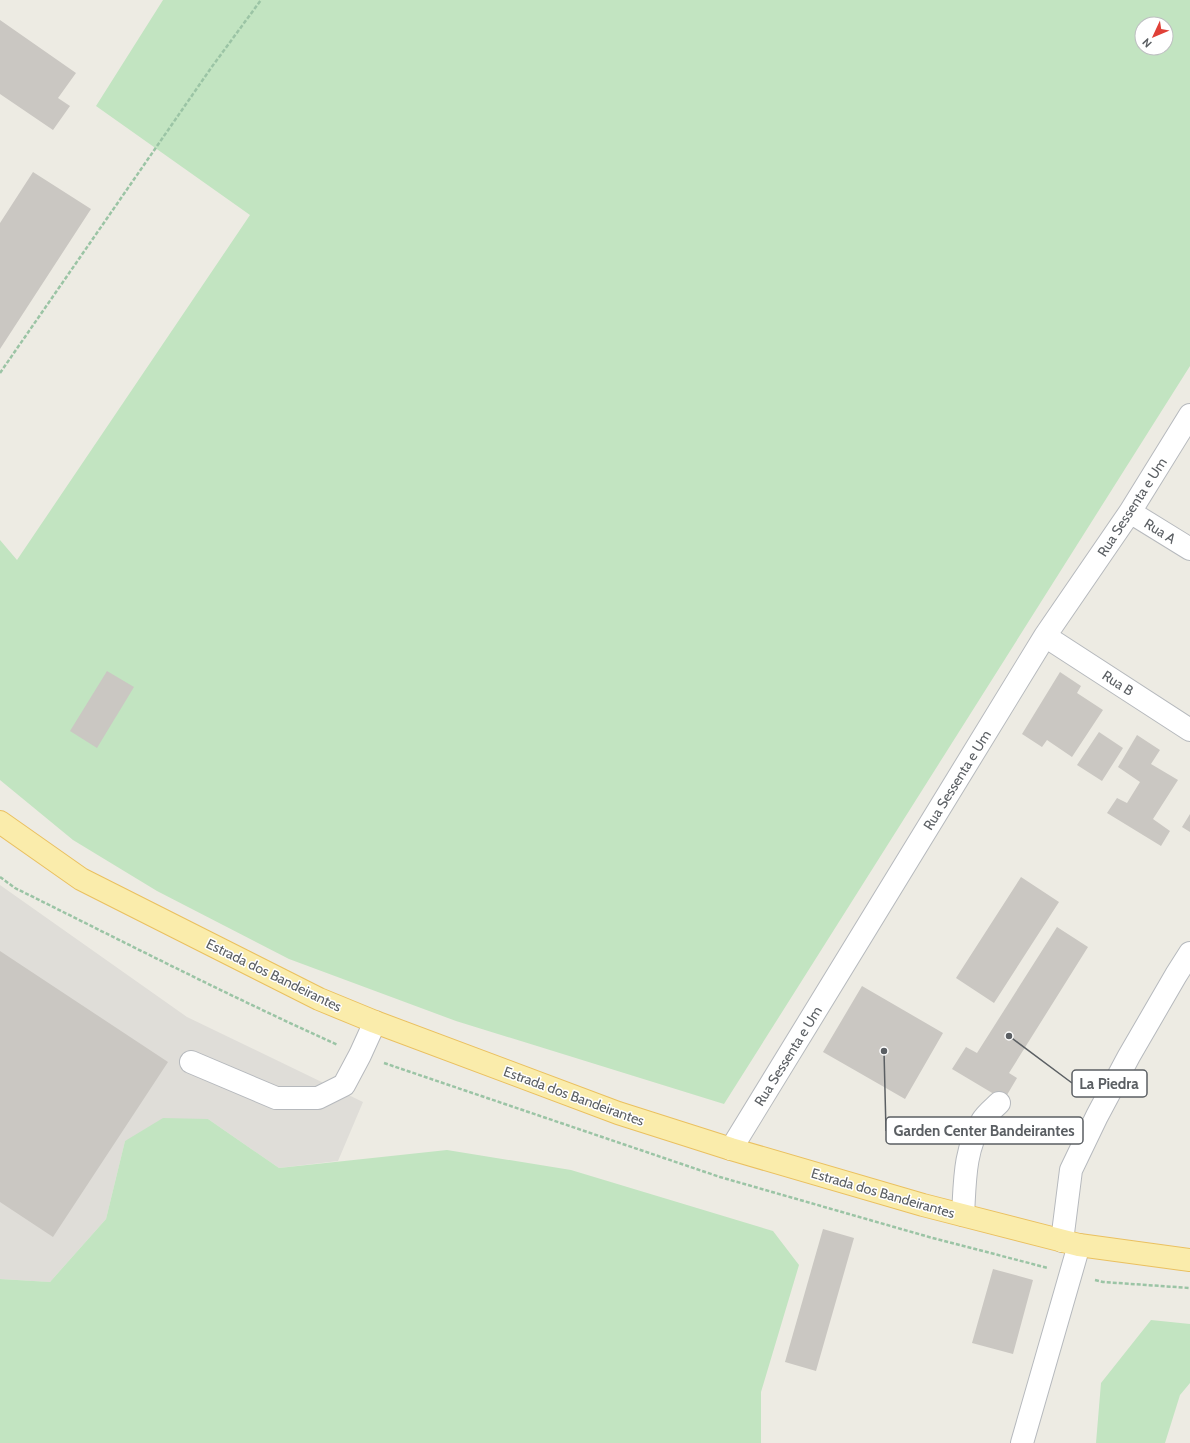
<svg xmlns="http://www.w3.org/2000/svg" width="1190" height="1443" font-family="Cabin,sans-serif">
  <rect width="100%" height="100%" fill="#edebe3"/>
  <!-- industrial -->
  <path fill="#dfddd8" d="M0 885 187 1017 363 1102 338 1161 279 1168 208 1119 125 1141 106 1219 50 1282 0 1279Z"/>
  <!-- green -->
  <path fill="#c2e4c1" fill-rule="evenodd" d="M163 0H1190V366L724 1104 456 1021 289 959 157 891 73 840 0 780V540L17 560 250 215 96 106ZM1142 24H1166V48H1142Z
    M163 1118 208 1119 279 1168 447 1150 571 1170 773 1231 799 1265 761 1392V1443H0V1279L50 1282 106 1219 125 1141Z
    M1151 1320 1190 1324V1383L1180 1395 1165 1443H1096L1101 1383Z"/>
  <!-- building -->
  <path fill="#cac7c2" d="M0 20 76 73 58 98 70 106 53 130 0 94Z
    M33 172 91 209 0 349V223Z
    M107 671 134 687 97 748 70 731Z
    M1060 672 1081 686 1077 693 1103 710 1072 757 1047 740 1042 747 1022 734Z
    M1099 732 1123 748 1102 781 1077 765Z
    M1137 735 1160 750 1151 764 1178 780 1153 819 1170 831 1161 846 1107 813 1117 798 1127 803 1140 782 1118 767Z
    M1190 814V832L1182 827Z
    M1021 877 1059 902 994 1003 956 978Z
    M1057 927 1088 947 1009 1073 1017 1078 1004 1100 952 1069 966 1047 977 1053Z
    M0 951 168 1062 53 1237 0 1202Z
    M862 986 943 1033 905 1099 823 1052Z
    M823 1229 854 1238 816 1371 785 1362Z
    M993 1269 1033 1280 1013 1354 972 1343Z"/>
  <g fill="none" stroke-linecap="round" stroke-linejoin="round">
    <!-- minor casing -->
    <g stroke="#b6b9bd" stroke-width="24">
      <path id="minor" d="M1130 512 1190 549
        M1045 636 1190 730
        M191 1062 276 1098H318L344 1085 360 1055 375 1022
        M731 1149 1045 636 1130 512 1190 415
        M963 1215C965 1182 964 1150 982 1121 986 1114 994 1108 999 1103
        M1062 1241 1071 1170 1097 1116 1129 1056 1176 975 1190 953
        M1022 1443 1079 1245"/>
    </g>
    <!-- major casing -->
    <g stroke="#eac060" stroke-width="24">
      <path id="major" d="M0 822 81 879 319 999 375 1022 618 1113 731 1149 923 1205 1079 1245 1190 1260"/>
    </g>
    <!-- path -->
    <path stroke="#9bc4a5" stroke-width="2.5" stroke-dasharray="4 2" stroke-linecap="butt" d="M0 373 211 68 261 0
      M0 877 15 888C122 941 229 996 338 1045
      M384 1063 720 1177 929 1237 1048 1268
      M1095 1280 1103 1282 1190 1288"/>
    <!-- minor -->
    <use href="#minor" stroke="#fff" stroke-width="22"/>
    <!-- major -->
    <use href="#major" stroke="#faecab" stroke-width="22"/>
  </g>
  <g text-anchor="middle" stroke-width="3" stroke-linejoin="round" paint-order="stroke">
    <!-- street labels -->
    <g font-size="14" fill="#5b5f63" stroke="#fff">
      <text transform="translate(1132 507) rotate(-57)" y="5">Rua Sessenta e Um</text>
      <text transform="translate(1160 531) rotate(32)" y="5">Rua A</text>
      <text transform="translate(1118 683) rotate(33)" y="5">Rua B</text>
      <text transform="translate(957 780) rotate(-58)" y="5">Rua Sessenta e Um</text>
      <text transform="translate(274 975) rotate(26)" y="5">Estrada dos Bandeirantes</text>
      <text transform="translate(788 1056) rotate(-58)" y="5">Rua Sessenta e Um</text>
      <text transform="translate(574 1096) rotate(20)" y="5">Estrada dos Bandeirantes</text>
      <text transform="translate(883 1193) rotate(16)" y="5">Estrada dos Bandeirantes</text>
    </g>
  </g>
  <!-- callouts -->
  <path fill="none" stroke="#5b5f63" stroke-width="1.5" d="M1009 1036L1072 1083M884 1051L886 1131"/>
  <g fill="#5b5f63" stroke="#fff" stroke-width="1.5">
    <circle cx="1009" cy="1036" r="4"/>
    <circle cx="884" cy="1051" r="4"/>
  </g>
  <g fill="#fff" stroke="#5b5f63" stroke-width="1.5">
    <rect x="1072" y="1070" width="75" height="27" rx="4"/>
    <rect x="886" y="1117" width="197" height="27" rx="4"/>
  </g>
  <g font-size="15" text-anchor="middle" font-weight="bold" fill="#5b5f63">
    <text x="1109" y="1089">La Piedra</text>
    <text x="984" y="1136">Garden Center Bandeirantes</text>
  </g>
  <!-- north arrow -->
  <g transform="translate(1154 36) rotate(226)"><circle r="19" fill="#ffffff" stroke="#bdbfc1"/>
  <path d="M0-3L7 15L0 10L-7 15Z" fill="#e04037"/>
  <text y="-6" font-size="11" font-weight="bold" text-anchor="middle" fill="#5b5f63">N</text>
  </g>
</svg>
